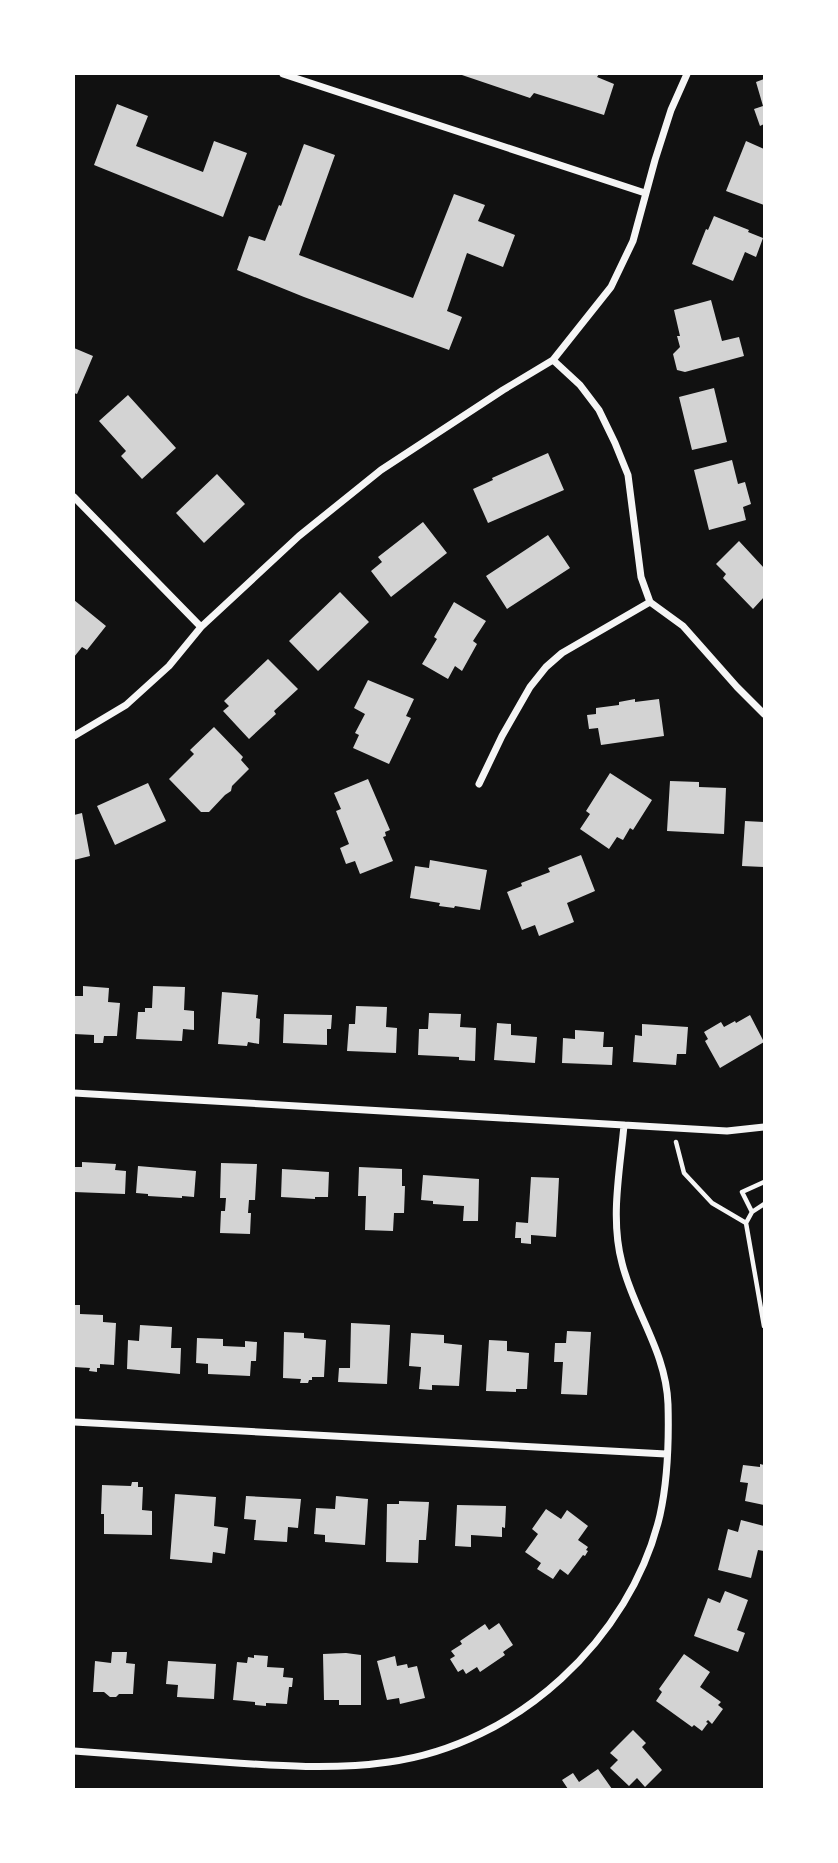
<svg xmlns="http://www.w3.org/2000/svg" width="838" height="1863" font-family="'Exo 2',sans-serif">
  <rect width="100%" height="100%" fill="#111"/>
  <!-- building -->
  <path fill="#d3d3d3" d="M459 74H599L597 77 614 84 604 115 534 93 530 98Z
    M764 79V124L760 126 754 109 763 106 756 82Z
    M117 104 148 116 136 146 203 172 214 141 247 153 223 217 94 165Z
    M746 141 764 149V205L726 191Z
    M304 144 335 155 299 255 413 298 454 194 485 205 478 221 515 235 503 267 467 253 447 311 462 317 449 350 304 297 237 270 249 236 265 241 279 205 281 206Z
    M714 216 749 230 748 232 763 238 756 257 745 252 733 281 692 264 706 229 708 230Z
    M711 300 722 341 739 337 744 356 685 372 677 370 673 354 680 347 677 336H680L674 310Z
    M74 348 93 356 77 394 74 393Z
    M714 388 727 442 692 450 679 397Z
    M128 395 176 448 142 479 121 456 126 451 99 421Z
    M548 453 564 490 488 523 473 489 493 480 492 478Z
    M732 460 738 484 745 482 751 504 743 507 746 520 709 530 694 470Z
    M217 474 245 504 204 543 176 513Z
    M423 522 447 553 391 597 371 571 382 562 378 557Z
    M548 535 570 568 507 609 486 576Z
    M739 541 764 568V597L753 609 723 578 726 574 716 564Z
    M340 592 369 622 318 671 289 641Z
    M74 600 106 626 87 650 82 647 74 657Z
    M454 602 486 621 473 641 477 644 462 671 455 666 448 679 422 664 437 639 434 637Z
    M268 659 298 689 274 711 276 714 249 739 223 711 229 706 224 701Z
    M368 680 414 699 406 716 411 718 389 764 353 748 359 735 355 733 365 714 354 708Z
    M635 699V702L659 699 664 736 601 745 598 728 589 729 587 715 596 714V708L619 705V702Z
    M214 727 243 757 241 760 249 769 232 786 231 791 225 795 209 812H201L169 779 194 754 190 750Z
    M610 773 652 800 633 830 630 828 623 840 617 837 609 849 580 829 590 814 586 811Z
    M368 779 390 830 385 832 386 836 383 837 393 861 360 874 355 861 346 864 340 848 349 844 336 811 341 809 334 793Z
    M670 781 699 782V787L726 788 724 834 667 831Z
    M148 783 166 821 115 845 97 806Z
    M82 813 90 856 74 860V815Z
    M745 821 764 822V867L742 866Z
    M581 855 595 891 567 903 574 922 539 936 535 925 522 930 507 892 522 886 521 883 550 872 548 868Z
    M430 860 487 870 480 910 455 906 454 908 439 906 440 903 410 898 415 866 429 868Z
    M83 986 109 988 108 1002 120 1003 117 1036H104L103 1043H94V1035L74 1034V996H83Z
    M153 986 185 987 184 1010 194 1011V1030L183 1029 182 1041 136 1039 138 1012H145V1008H152Z
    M222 992 258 995 256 1018 260 1019 259 1044 248 1042 247 1046 218 1044Z
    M356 1006 387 1007 386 1027 397 1028 396 1053 347 1051 349 1024H355Z
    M429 1013 461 1014 460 1027 476 1028 475 1061 459 1060V1057L418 1055 419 1029H428Z
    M284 1014 332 1015 331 1029H327V1045L283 1043Z
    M750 1015 764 1042 720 1068 705 1041 708 1039 704 1032 721 1022 724 1027 735 1021 736 1023Z
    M497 1023 511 1024V1035L537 1037 535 1063 494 1060Z
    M642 1024 688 1027 686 1054H677L676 1065 633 1062 635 1035 642 1036Z
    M575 1030 604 1032 603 1047H613L612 1065 562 1063 563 1038 575 1039Z
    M82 1162 116 1164 115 1170 126 1171 125 1194 74 1192V1167H82Z
    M221 1163 257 1164 255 1200H249L248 1213H251L250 1234 220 1233 221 1211H225L226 1198H220Z
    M138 1166 196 1171 194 1197 182 1196V1198L148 1196V1194L136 1193Z
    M359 1167 402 1169V1186H405L404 1213H394L393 1231 365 1230 366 1196H358Z
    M282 1169 329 1172 328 1197H315V1199L281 1197Z
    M423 1175 479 1179 478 1221H463L464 1206 433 1204V1201L421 1200Z
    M531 1177 559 1178 556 1237 531 1235V1244L521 1243V1238H515L516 1222 528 1223Z
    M74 1305H80V1314L103 1315V1322L116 1323 114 1365 100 1364V1368H97V1372L89 1371 90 1368 74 1367Z
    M351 1323 390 1325 387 1384 338 1382 339 1368H350Z
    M140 1325 172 1327 171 1348H181L180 1374 127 1369 128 1340 139 1341Z
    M567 1331 591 1332 587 1395 561 1394 563 1362H554L555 1343H566Z
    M284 1332 304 1333V1338L326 1340 324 1377H312V1380H309L308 1383H300L301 1379 283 1378Z
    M411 1333 444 1335V1343L462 1345 459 1386 432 1385V1390L419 1389 421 1367 409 1366Z
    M197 1338 223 1339V1346L245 1347V1341L257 1342 256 1361H251L250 1376 208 1374V1364L196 1363Z
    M489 1340 507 1341V1351L529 1353 527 1389H516V1392L486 1391Z
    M760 1464 764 1465V1505L745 1501 748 1483 740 1482 743 1465 760 1467Z
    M132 1482H138V1487H143L142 1510 152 1511V1535L104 1534V1514H101L102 1485 131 1486Z
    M175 1494 216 1497 214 1526 228 1528 225 1554 213 1552 212 1563 170 1559Z
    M246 1496 301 1499 298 1528 288 1527 287 1542 254 1540 256 1520 244 1519Z
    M336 1496 368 1499 365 1545 325 1542V1535L314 1534 316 1508 335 1509Z
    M399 1501 429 1502 426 1540H419L418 1563 386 1562 387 1504H399Z
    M457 1505 506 1506 505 1528 502 1527V1537L471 1535V1547L455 1546Z
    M546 1509 561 1519 567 1510 588 1526 578 1540 588 1547 586 1550 588 1551 585 1556 583 1555 568 1575 560 1569 553 1579 537 1569 541 1563 525 1552 538 1534 532 1529Z
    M741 1520 764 1526V1551L758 1550 751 1578 718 1570 728 1529 738 1532Z
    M725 1591 748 1600 737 1630 745 1633 738 1652 694 1636 708 1598 720 1603Z
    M499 1623 513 1645 503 1652 505 1655 480 1672 477 1667 466 1674 463 1669 458 1672 450 1659 455 1656 451 1651 462 1644 460 1641 485 1624 489 1630Z
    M112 1652H127L126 1663 135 1664 133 1694H119L116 1697H110L104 1692H93L95 1661 111 1663Z
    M346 1653 361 1655V1705H339V1700H324L323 1654Z
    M684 1654 710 1672 700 1687 721 1702 718 1705 723 1709 712 1724 708 1720 706 1722 708 1723 702 1731 694 1725 692 1727 656 1701 662 1692 659 1689Z
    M254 1655 268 1656 267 1667 284 1668 283 1677 293 1678 292 1687H289L287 1704 266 1703V1706L255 1705V1702L233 1700 237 1662 247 1663 248 1657 254 1658Z
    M395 1656 397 1666 407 1664 408 1668 417 1666 425 1698 400 1704 399 1698 387 1700 377 1661Z
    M168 1661 216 1664 214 1699 177 1697 178 1685 166 1684Z
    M633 1730 646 1743 642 1747 662 1770 645 1787 637 1778 629 1786 610 1768 618 1760 610 1753Z
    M598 1769 612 1789H568L562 1780 573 1773 579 1782Z"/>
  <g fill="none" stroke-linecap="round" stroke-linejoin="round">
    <!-- path -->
    <path stroke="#f5f5f5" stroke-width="4.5" d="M676 1142 684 1173 712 1203 746 1223
      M764 1204 752 1212 746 1223 764 1326
      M752 1212 742 1192 764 1182"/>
    <!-- minor -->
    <path stroke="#f5f5f5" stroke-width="7" d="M283 74 645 193
      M553 360 580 385 599 410 615 443 628 475 641 577 650 602 683 626 737 687 764 714
      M74 497 201 627
      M74 736 126 705 169 666 201 627 299 536 381 470 503 390 553 360 611 287 633 241 655 160 671 110 687 74
      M479 784 502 736 530 687 546 667 562 653 650 602
      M74 1093 727 1131 764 1127
      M74 1422 666 1454
      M74 1751C123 1755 173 1758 223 1762 278 1766 334 1770 389 1762 516 1745 631 1639 660 1515 668 1479 669 1440 668 1404 666 1351 634 1312 622 1263 610 1218 620 1171 624 1125"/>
  </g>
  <!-- border -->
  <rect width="838" height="1863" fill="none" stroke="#ffffff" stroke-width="150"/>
</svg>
